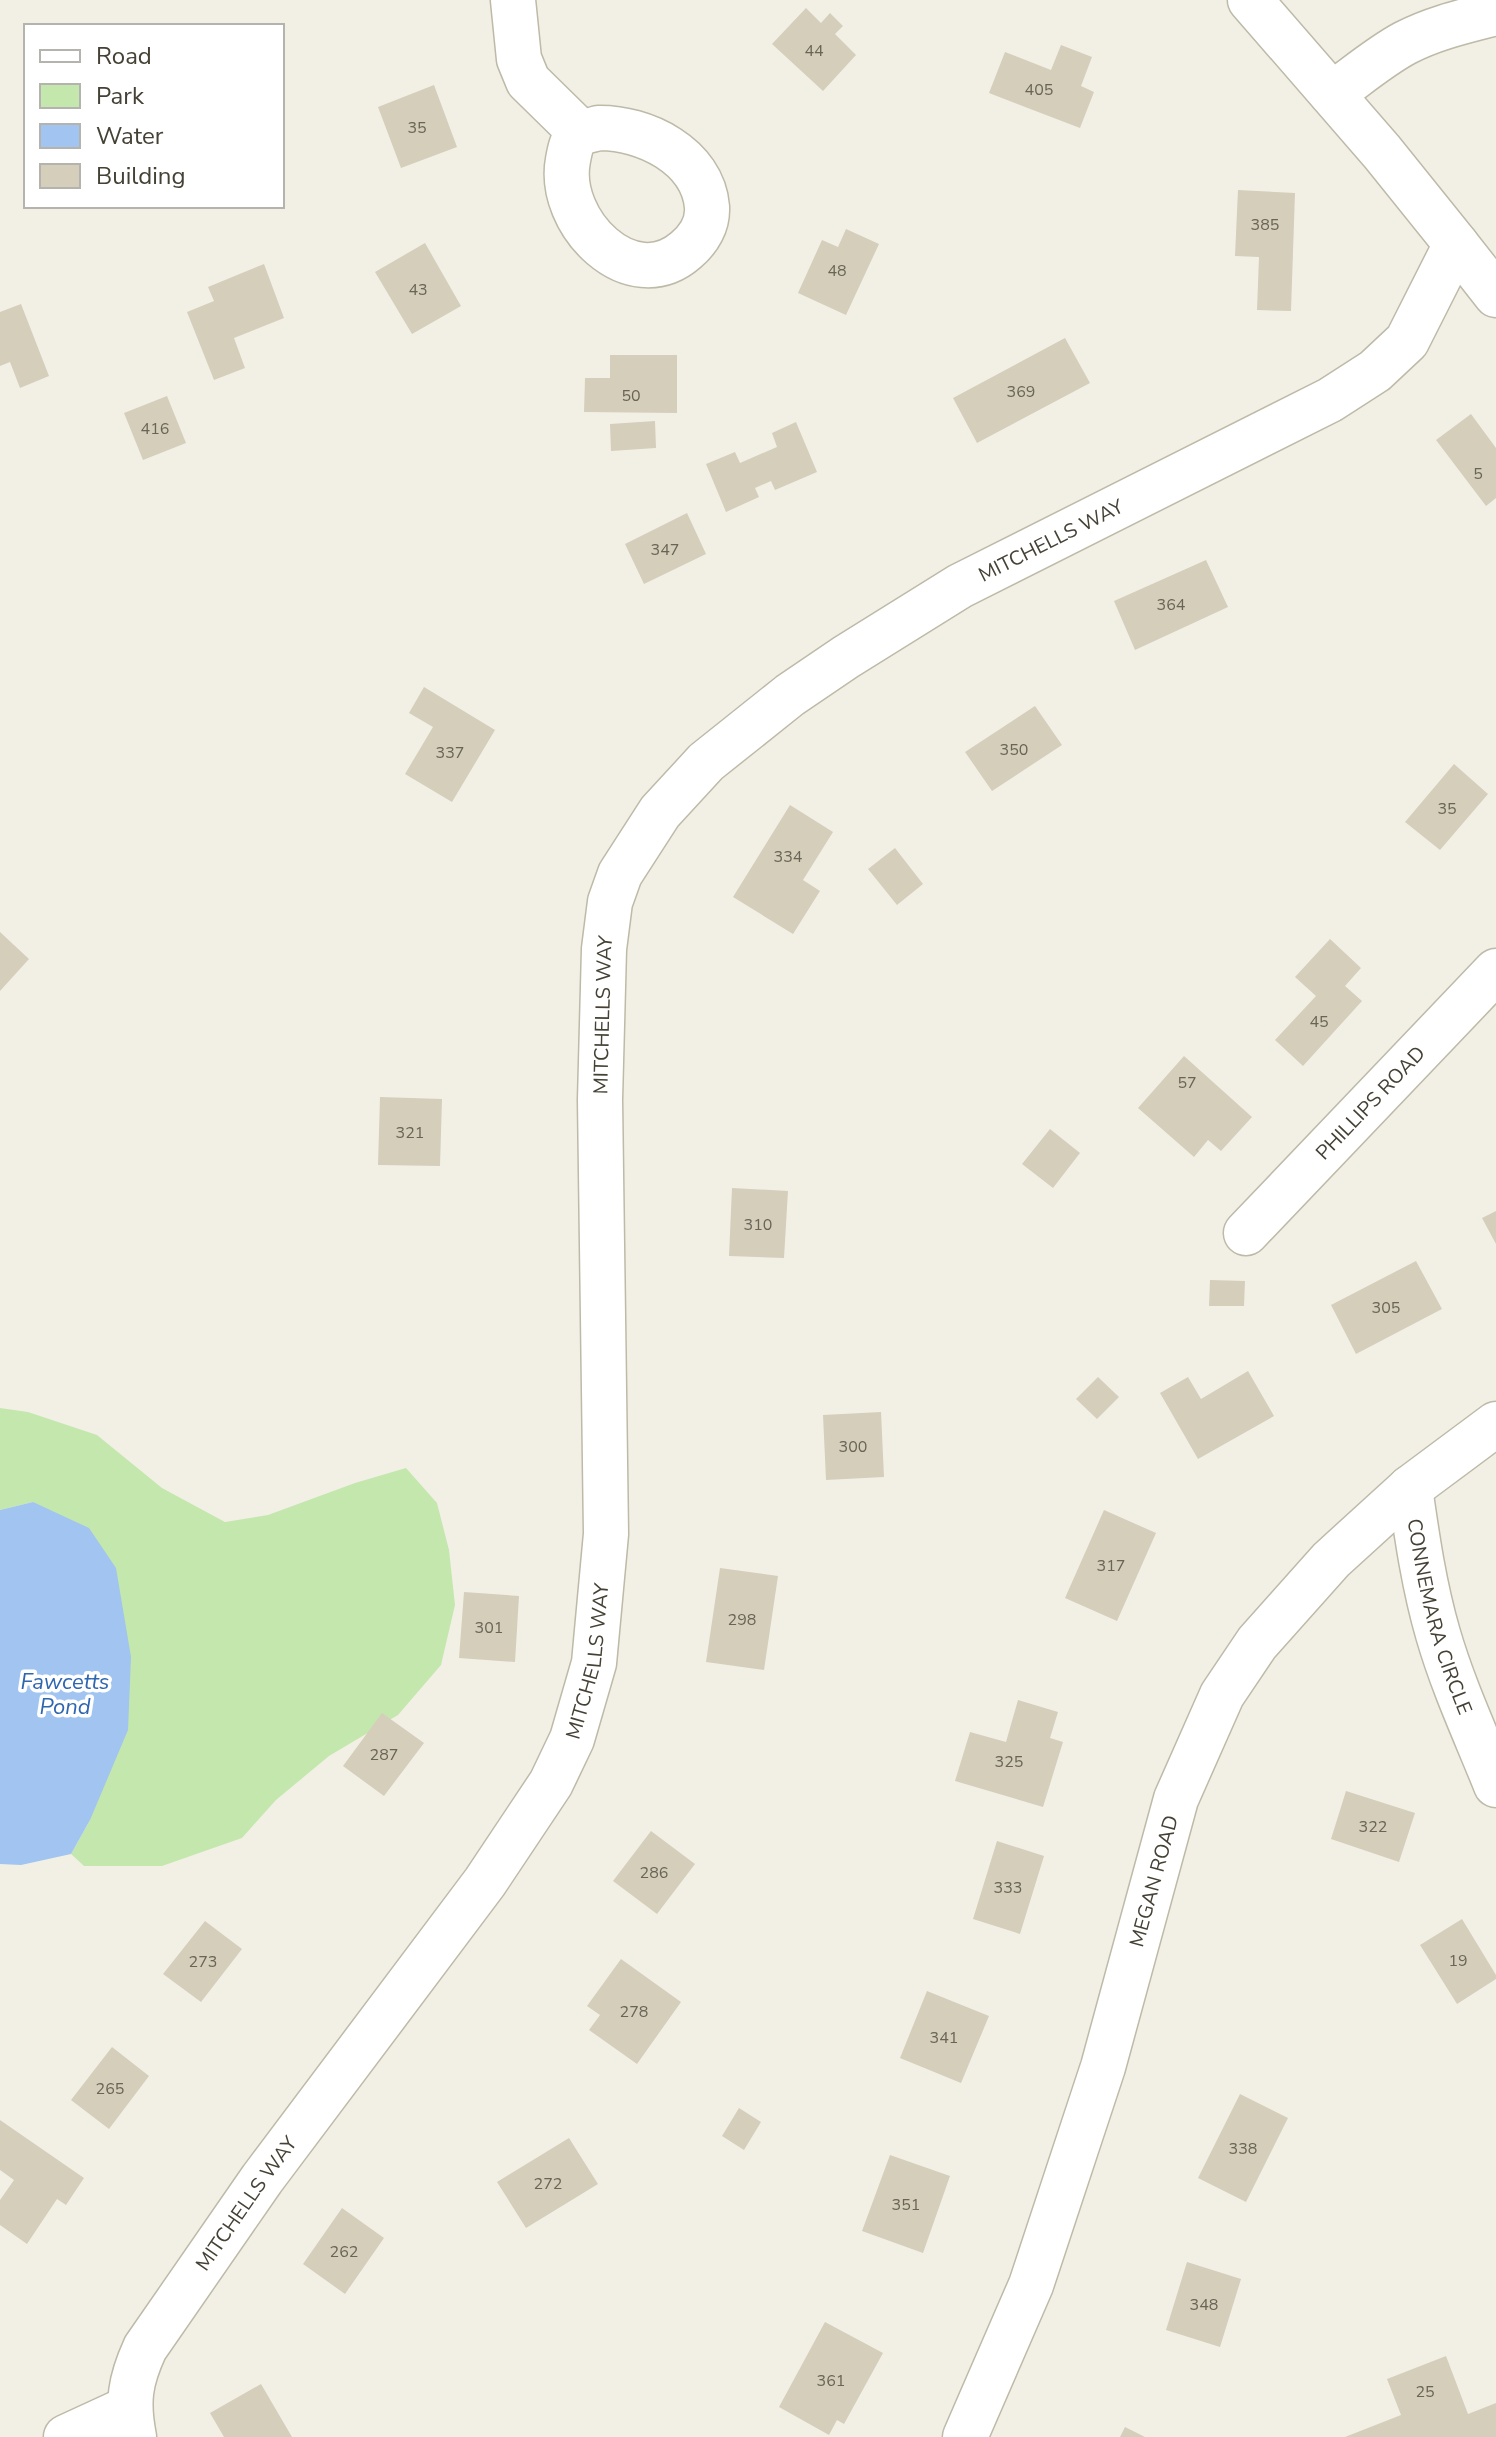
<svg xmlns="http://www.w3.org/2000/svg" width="1496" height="2437" font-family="'Nunito Sans',sans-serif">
  <rect width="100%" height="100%" fill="#f2f0e5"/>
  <!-- green -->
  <path fill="#c4e7ae" d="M0 1408 28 1412 97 1435 162 1488 225 1522 268 1515 355 1483 406 1468 437 1503 449 1550 455 1605 441 1665 398 1715 329 1756 276 1800 242 1838 162 1866H84L71 1854 90 1820 33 1502 0 1510Z"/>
  <!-- water -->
  <path fill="#a1c4f0" d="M33 1502 89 1528 116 1568 131 1657 128 1730 90 1820 71 1854 21 1865 0 1864V1510Z"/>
  <!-- building -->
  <path fill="#d4cebb" d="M806 8 821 23 830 13 843 26 835 34 856 55 823 91 772 44Z
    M1061 45 1092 57 1081 86 1094 92 1080 128 989 93 1005 52 1051 70Z
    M434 85 457 147 401 168 378 107Z
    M1238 190 1295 193 1291 311 1257 310 1259 257 1235 256Z
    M846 229 879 244 846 315 798 293 822 240 838 247Z
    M425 243 461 306 412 334 375 272Z
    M264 264 284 318 234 338 245 368 214 380 187 312 214 301 208 287Z
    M21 304 49 376 20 388 10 362 0 366V312Z
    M1065 338 1090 383 977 443 953 398Z
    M610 355H677V413L584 412 585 378H610Z
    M167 396 186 443 143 460 124 413Z
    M1471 414 1496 448V498L1486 506 1436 440Z
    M655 421 656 448 611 451 610 424Z
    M796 422 817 472 775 490 771 481 755 488 759 497 726 512 706 464 735 452 740 463 777 447 772 433Z
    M687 513 706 554 644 584 625 544Z
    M1206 560 1228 607 1135 650 1114 601Z
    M424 687 495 730 452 802 405 774 433 727 409 713Z
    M1035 706 1062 745 992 791 965 752Z
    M1454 764 1488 794 1440 850 1405 822Z
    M790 805 833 832 803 880 820 891 793 934 733 897Z
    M895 848 923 884 897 905 868 869Z
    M0 932 29 959 0 991Z
    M1330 939 1361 968 1345 986 1362 1001 1303 1066 1275 1040 1316 996 1295 977Z
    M1184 1056 1252 1117 1221 1151 1208 1140 1194 1157 1138 1108Z
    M380 1097 442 1099 440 1166 378 1165Z
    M1050 1129 1080 1153 1053 1188 1022 1164Z
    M732 1188 788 1191 784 1258 729 1256Z
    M1496 1211V1244L1482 1218Z
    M1416 1261 1442 1309 1356 1354 1331 1305Z
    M1210 1280 1245 1281 1244 1306H1209Z
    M1248 1371 1274 1416 1198 1459 1160 1393 1188 1377 1201 1399Z
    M1098 1377 1119 1397 1097 1419 1076 1399Z
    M881 1412 884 1477 826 1480 823 1415Z
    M1104 1510 1156 1533 1117 1621 1065 1598Z
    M720 1568 778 1576 764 1670 706 1662Z
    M464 1592 519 1596 515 1662 459 1658Z
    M1018 1700 1058 1712 1050 1738 1063 1742 1043 1807 955 1781 970 1732 1006 1742Z
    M382 1713 424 1743 384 1796 343 1766Z
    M1346 1791 1415 1813 1399 1862 1331 1839Z
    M651 1831 695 1864 657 1914 613 1881Z
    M997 1841 1044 1856 1020 1934 973 1919Z
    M1462 1919 1496 1975V1979L1457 2004 1420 1945Z
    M205 1921 242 1949 201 2002 163 1974Z
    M621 1959 681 2002 637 2064 589 2030 600 2015 587 2006Z
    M927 1991 989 2016 961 2083 900 2058Z
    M112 2047 149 2076 109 2129 71 2100Z
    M1240 2094 1288 2118 1246 2202 1198 2178Z
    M739 2108 761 2122 744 2150 722 2136Z
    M0 2120 84 2178 66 2205 57 2199 27 2244 0 2225V2200L14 2180 0 2170Z
    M569 2138 598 2184 526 2228 497 2182Z
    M890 2155 950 2176 923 2253 862 2231Z
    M342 2208 384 2238 345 2294 303 2264Z
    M1187 2262 1241 2279 1220 2347 1166 2330Z
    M825 2322 883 2353 844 2424 837 2420 829 2435 779 2407Z
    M1446 2356 1468 2414 1496 2403V2437H1345L1401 2415 1387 2379Z
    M261 2384 292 2437H224L210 2413Z
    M1125 2427 1145 2437H1120Z"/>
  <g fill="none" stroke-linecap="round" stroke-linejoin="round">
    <!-- street casing -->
    <g stroke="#bebaa8" stroke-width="47">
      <g id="street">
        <path d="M513 0 519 59 528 81 581 133"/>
        <path d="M1332 94C1356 77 1379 57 1405 43 1434 28 1465 21 1496 13"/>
        <path d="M598 128C644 127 703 156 707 207 708 224 699 239 686 250 631 298 556 222 568 160 570 150 571 140 580 134 585 131 593 130 598 128Z"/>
        <path d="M1456 244 1496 295"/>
        <path id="s1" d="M1246 1233 1496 971"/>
        <path id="s2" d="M1410 1488C1417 1537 1424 1586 1438 1634 1453 1686 1476 1735 1496 1785"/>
        <path d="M66 2437 129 2408"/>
        <path id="s3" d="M134 2437C127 2401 130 2381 145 2348L262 2179 485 1882 551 1783 572 1739 594 1663 606 1534 600 1100 604 949 610 902 620 874 660 812 706 762 790 695 846 657 960 586 1330 400 1375 371 1407 341 1456 244 1382 152 1250 0"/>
        <path id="s4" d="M965 2437 1031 2285 1103 2067 1176 1799 1222 1695 1257 1643 1331 1560 1410 1488 1496 1424"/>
      </g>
    </g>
    <!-- street -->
    <use href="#street" stroke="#fff" stroke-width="44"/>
  </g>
  <g text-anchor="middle" stroke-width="7" stroke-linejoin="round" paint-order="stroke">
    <!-- number labels -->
    <g font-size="16" fill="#696456">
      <text x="814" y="56">44</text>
      <text x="1039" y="95">405</text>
      <text x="417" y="133">35</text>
      <text x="1265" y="230">385</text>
      <text x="837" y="276">48</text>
      <text x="418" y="295">43</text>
      <text x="1021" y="397">369</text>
      <text x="631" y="401">50</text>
      <text x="155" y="434">416</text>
      <text x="1478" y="479">5</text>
      <text x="665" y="555">347</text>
      <text x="1171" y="610">364</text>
      <text x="1014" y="755">350</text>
      <text x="450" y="758">337</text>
      <text x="1447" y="814">35</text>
      <text x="788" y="862">334</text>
      <text x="1319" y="1027">45</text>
      <text x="1187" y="1088">57</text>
      <text x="410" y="1138">321</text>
      <text x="758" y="1230">310</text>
      <text x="1386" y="1313">305</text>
      <text x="853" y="1452">300</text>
      <text x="1111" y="1571">317</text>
      <text x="742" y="1625">298</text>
      <text x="489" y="1633">301</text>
      <text x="384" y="1760">287</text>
      <text x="1009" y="1767">325</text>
      <text x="1373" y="1832">322</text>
      <text x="654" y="1878">286</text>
      <text x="1008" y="1893">333</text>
      <text x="1458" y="1966">19</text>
      <text x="203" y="1967">273</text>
      <text x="634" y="2017">278</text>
      <text x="944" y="2043">341</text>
      <text x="110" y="2094">265</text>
      <text x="1243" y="2154">338</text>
      <text x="548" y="2189">272</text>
      <text x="906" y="2210">351</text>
      <text x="344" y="2257">262</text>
      <text x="1204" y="2310">348</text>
      <text x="831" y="2386">361</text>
      <text x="1425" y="2397">25</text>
    </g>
    <!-- street labels -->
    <g font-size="20" fill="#454135" stroke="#fff">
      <text dy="7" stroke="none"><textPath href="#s3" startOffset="2260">MITCHELLS WAY</textPath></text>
      <text dy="7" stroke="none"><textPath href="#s3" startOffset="1564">MITCHELLS WAY</textPath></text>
      <text dy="7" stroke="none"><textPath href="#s1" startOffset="180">PHILLIPS ROAD</textPath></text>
      <text dy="7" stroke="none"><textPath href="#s2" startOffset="132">CONNEMARA CIRCLE</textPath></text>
      <text dy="7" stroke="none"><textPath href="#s3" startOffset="916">MITCHELLS WAY</textPath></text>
      <text dy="7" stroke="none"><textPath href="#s4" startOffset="588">MEGAN ROAD</textPath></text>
      <text dy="7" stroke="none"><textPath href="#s3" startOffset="268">MITCHELLS WAY</textPath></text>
    </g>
    <!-- water labels -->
    <g font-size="22" font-style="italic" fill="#2f66b0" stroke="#fff">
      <text x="65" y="1689">Fawcetts<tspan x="65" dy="25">Pond</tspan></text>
    </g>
  </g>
  <!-- legend -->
  <rect x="24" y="24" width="260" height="184" fill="#ffffff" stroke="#b5b3ae" stroke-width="2"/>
  <rect x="40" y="50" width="40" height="12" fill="#ffffff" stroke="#b5b3ae" stroke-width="2"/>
  <text x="96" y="64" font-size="24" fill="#454135">Road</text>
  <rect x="40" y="84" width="40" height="24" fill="#c4e7ae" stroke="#b5b3ae" stroke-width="2"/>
  <text x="96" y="104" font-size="24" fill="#454135">Park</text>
  <rect x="40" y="124" width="40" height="24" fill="#a1c4f0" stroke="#b5b3ae" stroke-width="2"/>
  <text x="96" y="144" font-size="24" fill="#454135">Water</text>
  <rect x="40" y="164" width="40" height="24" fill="#d4cebb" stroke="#b5b3ae" stroke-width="2"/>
  <text x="96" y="184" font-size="24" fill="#454135">Building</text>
</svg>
